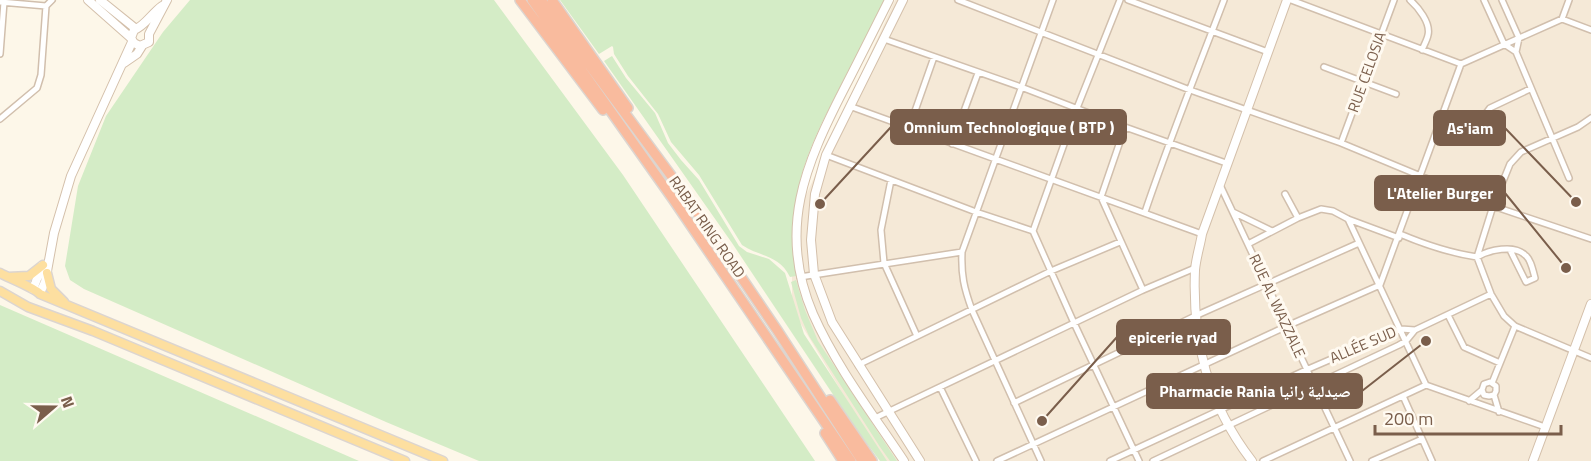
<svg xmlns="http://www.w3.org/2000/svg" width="1591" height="461" font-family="'Titillium Web','Noto Naskh Arabic',sans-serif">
  <rect width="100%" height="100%" fill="#fdf7e9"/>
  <!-- residential -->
  <path fill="#f5e9d7" d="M895 0H1591V461H883L792 309V226Z"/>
  <!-- green -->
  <path fill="#d4ecc6" d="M190 0H494L623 175 815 461H479L386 422 84 289 70 280 65 266 78 186 106 116 163 32Z
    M560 0H885C870 30 854 59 839 89 805 154 785 201 796 276L790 277C779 254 759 257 742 245L699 175 671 142 658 114 628 76 614 54 613 47 612 46 599 54Z
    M612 56 626 78 655 113 668 143 681 160 699 180 739 246 747 252 769 259 785 273 804 334 887 461H880L856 429 732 243 604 61Z
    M796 280 805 310 818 341 897 461H890L880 447 809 336 801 318 791 282Z
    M0 305 359 461H0Z"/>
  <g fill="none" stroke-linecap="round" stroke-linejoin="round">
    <!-- street casing -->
    <g stroke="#d1bfad" stroke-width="8">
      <path id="street" d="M958 0 1190 90 1341 143 1493 206 1591 239
        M1120 0 1077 108 1033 231 1074 323 1139 461
        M1128 0 1268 52
        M1291 0 1461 64
        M1410 0C1418 7 1431 23 1428 35 1427 40 1424 45 1422 50
        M1484 0 1504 44 1516 52
        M1502 0 1519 38 1516 52
        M0 2 46 6
        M1562 19 1569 0
        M884 39 1021 87 1125 127 1226 163
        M1516 52 1569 178
        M0 54 4 2
        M1324 67 1396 94
        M852 107 1202 234
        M1442 113 1467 123H1476L1481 120 1490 108 1530 89
        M1591 118 1578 127 1521 152 1510 164 1493 206 1477 257 1491 294 1504 316 1515 326 1591 358
        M0 119 37 88 41 75 46 6 52 0
        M1125 127 1101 197 1143 290
        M909 128 934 57
        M1341 143 1394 0
        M952 144 978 73
        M826 155 976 212 1033 231
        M891 180 881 230 884 263 917 336
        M1220 185 1350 461
        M1285 194 1298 218
        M1145 212C1169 141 1197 71 1224 0
        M1233 212 1272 231
        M1348 219 1426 385 1545 427
        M1400 234C1426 245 1450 253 1477 257 1489 250 1514 244 1525 255 1531 259 1533 271 1535 278L1526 282 1510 250
        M1248 244 1298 218 1321 209 1333 211 1348 219 1399 238
        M800 277 962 252
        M1448 315 1464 347 1500 363
        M858 365 1051 271 1120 242
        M1492 383 1515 326
        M940 387 976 461
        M1494 395 1489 396 1484 395 1482 390 1484 384 1490 382 1496 386V391L1494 395 1499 412
        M1403 396 1432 461
        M1469 401 1482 390
        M1014 403 1195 316 1359 243
        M875 418 1143 290 1195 268
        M997 461 1287 326 1380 285 1461 64 1562 19 1591 30
        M1041 461 972 310C964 288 961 275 962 252L1053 0
        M1110 461 1306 370 1401 329 1415 330
        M1153 461 1399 345 1406 341 1415 330 1491 294
        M1263 461 1426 385
        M1372 461 1422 439"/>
    </g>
    <!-- secondary casing -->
    <g stroke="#d4c0ab" stroke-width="10">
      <path id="secondary" d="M88 0 131 38 134 43 140 46 149 42V34L167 0
        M100 0 136 29
        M889 0C874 30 859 60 844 89 805 165 777 230 813 314 836 366 872 413 904 461
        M903 0 826 155 815 194 811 240 814 274 832 322 920 461
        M131 38 134 30C145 26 152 13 162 6
        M124 63 137 54 142 46
        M33 289 42 266
        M40 293 45 282 54 233 71 176 132 42
        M1252 461C1208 404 1192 342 1195 270 1196 258 1200 246 1202 234L1287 0
        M1533 461 1591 304"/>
    </g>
    <!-- primary casing -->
    <g stroke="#dcd5d0" stroke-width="11">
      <path id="primary" d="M0 273C9 278 35 288 40 294L443 461
        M47 273 51 289 64 302
        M8 277 29 276 43 265
        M0 291 28 307 93 331 405 461"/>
    </g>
    <!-- highway casing -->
    <g stroke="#dcd5d0" stroke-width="12">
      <path id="highway" d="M520 0 603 110
        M532 0 673 199 851 461
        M541 0 684 193 777 330 862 461
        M552 0 628 108
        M830 400 872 461
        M825 433 843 461"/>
    </g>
    <!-- street -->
    <use href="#street" stroke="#fff" stroke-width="5"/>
    <!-- secondary -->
    <use href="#secondary" stroke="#fff" stroke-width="8"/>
    <!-- primary -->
    <use href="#primary" stroke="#fddfa0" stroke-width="8"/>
    <!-- highway -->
    <use href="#highway" stroke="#f9bb9e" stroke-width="9"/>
  </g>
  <g text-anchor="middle" stroke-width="6" stroke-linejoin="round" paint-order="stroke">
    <!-- street labels -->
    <g font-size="15" fill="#7a5e4b" stroke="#fffaf1">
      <text transform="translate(1367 72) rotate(-70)" y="5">RUE CELOSIA</text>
      <text transform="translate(707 227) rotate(55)" y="5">RABAT RING ROAD</text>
      <text transform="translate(1277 306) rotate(65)" y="5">RUE AL WAZZALE</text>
      <text transform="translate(1363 345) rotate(-23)" y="5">ALLÉE SUD</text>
    </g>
  </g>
  <!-- callouts -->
  <path fill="none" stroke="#7a5e4b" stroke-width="2" d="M820 204L891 127M1576 202L1505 128M1566 268L1505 193M1042 421L1117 337M1426 341L1362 391"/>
  <g fill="#7a5e4b" stroke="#fffaf1" stroke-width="2">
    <circle cx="820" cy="204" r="6"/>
    <circle cx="1576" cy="202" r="6"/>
    <circle cx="1566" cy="268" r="6"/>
    <circle cx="1042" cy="421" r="6"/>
    <circle cx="1426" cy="341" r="6"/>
  </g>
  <g fill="#7a5e4b" stroke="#7a5e4b" stroke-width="2">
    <rect x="891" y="110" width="235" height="34" rx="6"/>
    <rect x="1434" y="111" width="71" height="34" rx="6"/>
    <rect x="1375" y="176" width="130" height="34" rx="6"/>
    <rect x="1117" y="320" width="113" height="34" rx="6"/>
    <rect x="1147" y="374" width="215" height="34" rx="6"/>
  </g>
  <g font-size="16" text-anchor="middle" font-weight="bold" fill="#fff">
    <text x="1009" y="133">Omnium Technologique ( BTP )</text>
    <text x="1470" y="134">As'iam</text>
    <text x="1440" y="199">L'Atelier Burger</text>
    <text x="1173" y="343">epicerie ryad</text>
    <text x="1255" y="397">Pharmacie Rania صيدلية رانيا</text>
  </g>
  <!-- north arrow -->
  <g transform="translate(54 407) rotate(70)" stroke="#fffaf1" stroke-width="4.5" paint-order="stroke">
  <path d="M0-4.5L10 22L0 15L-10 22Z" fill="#7a5e4b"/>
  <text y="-9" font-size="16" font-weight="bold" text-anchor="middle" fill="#7a5e4b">N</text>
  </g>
  <!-- scale -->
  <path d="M1375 425v9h186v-9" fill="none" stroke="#7a5e4b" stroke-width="3"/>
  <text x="1384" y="425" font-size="18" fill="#7a5e4b" stroke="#fffaf1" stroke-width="4.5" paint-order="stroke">200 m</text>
</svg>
